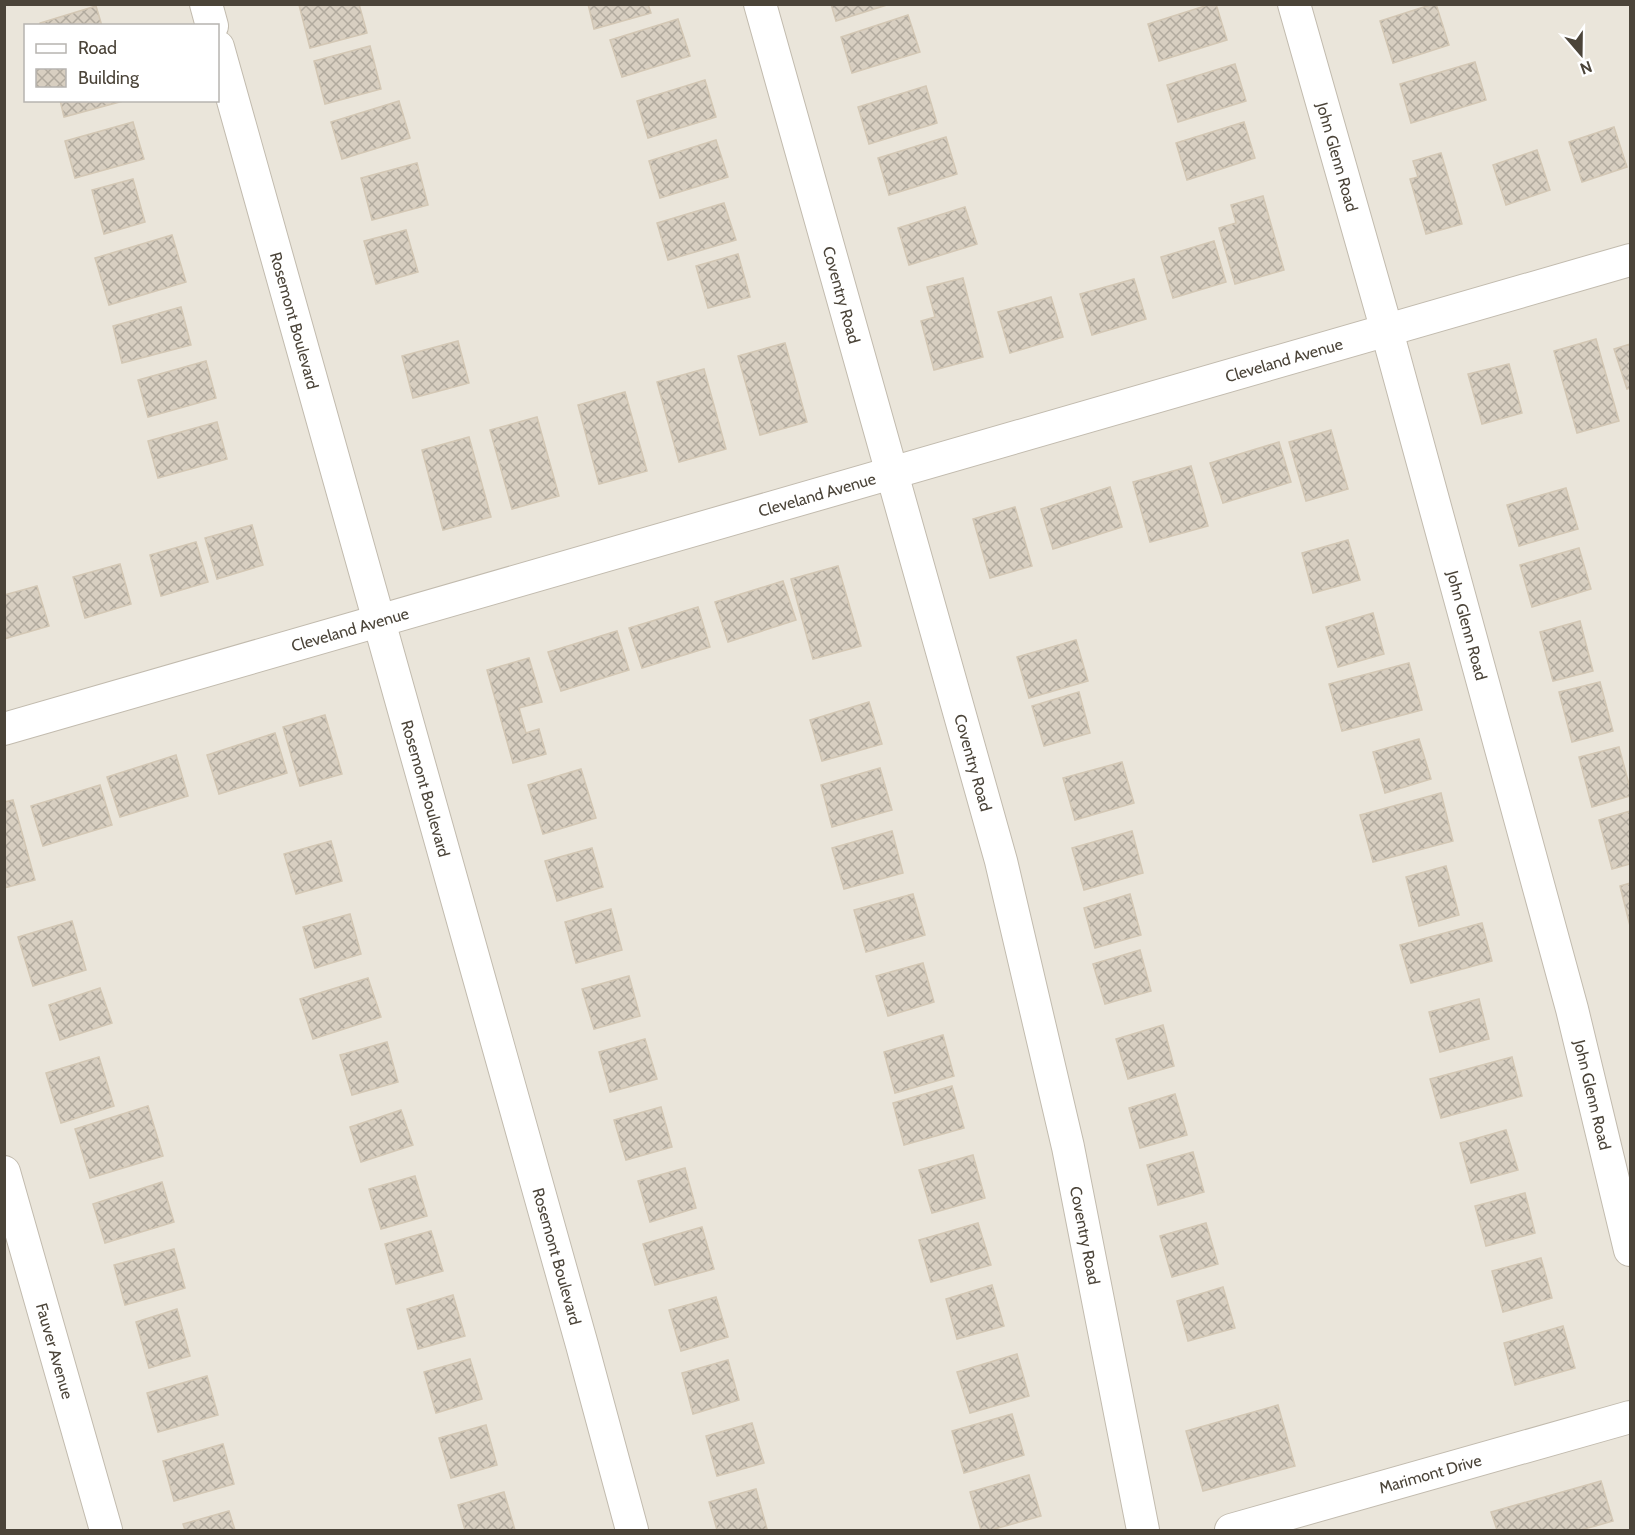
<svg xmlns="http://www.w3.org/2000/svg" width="1635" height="1535" font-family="Cabin,sans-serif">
  <defs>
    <pattern id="building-cross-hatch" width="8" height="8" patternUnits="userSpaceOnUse" patternTransform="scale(1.5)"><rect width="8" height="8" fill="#d8cfc1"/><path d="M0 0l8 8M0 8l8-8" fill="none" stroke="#b1aa9e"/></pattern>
  </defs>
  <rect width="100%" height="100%" fill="#f6f3ec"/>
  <!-- residential -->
  <path fill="#eae5da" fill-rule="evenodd" d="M5 5H1630V1530H5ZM26 26H218V100H26Z"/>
  <!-- building -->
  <path fill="url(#building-cross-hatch)" stroke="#d3c7b4" stroke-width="1.5" d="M359 4 367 33 310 48 299 5Z
    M588 4H648L651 13 594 29Z
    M831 4H890L836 21Z
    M1211 4H1216L1227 40 1159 61 1148 24Z
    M1433 4H1436L1449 45 1393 63 1380 21Z
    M96 6 102 26H40V23Z
    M908 15 920 52 852 73 841 37Z
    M678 19 690 56 622 77 610 40Z
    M370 46 381 89 325 104 314 61Z
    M1475 62 1486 100 1411 123 1400 84Z
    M1235 64 1246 101 1178 122 1167 85Z
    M705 80 716 117 648 138 637 101Z
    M926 86 937 123 869 144 858 107Z
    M60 100H127L64 117Z
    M399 101 410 138 342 159 331 122Z
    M133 122 144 159 75 178 65 141Z
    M1244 122 1255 158 1187 180 1176 143Z
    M1614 127 1627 167 1582 182 1569 142Z
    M946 137 957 174 889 195 878 158Z
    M716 140 728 177 660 198 649 161Z
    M1537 150 1550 190 1506 205 1493 165Z
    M1441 153 1462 224 1426 234 1410 179 1418 177 1413 161Z
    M417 163 428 205 372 220 361 178Z
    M133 179 145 222 104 234 92 190Z
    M1263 196 1284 270 1235 284 1219 228 1236 223 1231 205Z
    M724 203 736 240 668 260 657 223Z
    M965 207 977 244 909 265 898 228Z
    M406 230 418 272 376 284 364 241Z
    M172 235 186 282 109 305 95 258Z
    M1214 241 1226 282 1173 298 1161 257Z
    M738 254 750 297 708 308 696 266Z
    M963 278 983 357 934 370 921 321 935 317 927 287Z
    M1134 279 1146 319 1092 335 1080 294Z
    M1051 297 1063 337 1010 353 998 312Z
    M181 307 191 345 122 363 113 326Z
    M1596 339 1619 421 1577 433 1554 351Z
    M458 341 469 383 413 398 402 356Z
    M785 343 807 422 760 435 738 356Z
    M1630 344V388L1627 389 1614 349Z
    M206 361 216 398 148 417 138 380Z
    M1509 364 1522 413 1482 424 1468 374Z
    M704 369 726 449 679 462 657 382Z
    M625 392 647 471 599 484 578 405Z
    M537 417 559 496 512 509 490 430Z
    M217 422 227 459 158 478 148 441Z
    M1331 430 1348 489 1306 501 1289 442Z
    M469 437 491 517 443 530 422 450Z
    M1279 442 1291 482 1223 503 1210 463Z
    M1191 466 1208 526 1150 542 1133 482Z
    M1110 487 1122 527 1053 549 1041 509Z
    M1566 488 1578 529 1519 546 1507 505Z
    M1015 507 1032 566 990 578 973 519Z
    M252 525 263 565 217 579 205 538Z
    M1348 540 1360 580 1313 593 1302 553Z
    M196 542 208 582 161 596 150 555Z
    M1579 548 1591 589 1532 607 1520 565Z
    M120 564 131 604 85 618 73 577Z
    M838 566 861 646 813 659 791 579Z
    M783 581 796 620 728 642 715 602Z
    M37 586 49 626 4 639V595Z
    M698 607 710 647 642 668 629 628Z
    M1373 613 1384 654 1338 667 1326 627Z
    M1580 621 1593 671 1553 681 1540 632Z
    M617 631 629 670 561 691 548 652Z
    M1076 640 1088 681 1029 698 1017 657Z
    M529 658 542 702 519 708 526 733 539 729 546 754 513 763 487 670Z
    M1409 663 1422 710 1342 731 1329 684Z
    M1600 682 1613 731 1572 742 1559 692Z
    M1079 692 1090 733 1044 746 1032 706Z
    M869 702 882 744 822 761 810 720Z
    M325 715 342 774 300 786 283 727Z
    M275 733 287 773 219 794 207 755Z
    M1419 739 1431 779 1385 793 1373 752Z
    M1619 747 1630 788V796L1592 807 1579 757Z
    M176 755 188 796 120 817 107 777Z
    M1122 762 1134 803 1075 820 1063 778Z
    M880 768 892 810 832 827 821 785Z
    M581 769 596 818 543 834 528 785Z
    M100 785 112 825 43 846 31 806Z
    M1441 793 1453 841 1373 862 1360 815Z
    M13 800 35 880 4 888V802Z
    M1630 811V864L1612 869 1599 820Z
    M892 831 903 873 844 889 832 848Z
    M1132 831 1143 873 1084 890 1072 848Z
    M331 841 342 881 296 894 284 854Z
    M592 848 603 887 557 901 545 861Z
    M1446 866 1459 915 1419 926 1406 877Z
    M1630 883V926L1620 886Z
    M913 894 925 935 866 952 854 910Z
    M1130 894 1141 935 1095 948 1084 908Z
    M611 909 622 950 576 963 565 922Z
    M350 914 361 954 315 968 303 927Z
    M72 921 86 970 33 986 18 937Z
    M1482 923 1492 961 1411 983 1400 945Z
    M1140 950 1151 991 1105 1004 1093 964Z
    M923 963 934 1002 888 1016 876 976Z
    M629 976 640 1016 594 1029 582 989Z
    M368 978 381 1017 313 1039 300 999Z
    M100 988 112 1023 60 1040 49 1005Z
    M1479 999 1489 1039 1440 1052 1429 1012Z
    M1163 1025 1174 1066 1128 1079 1116 1039Z
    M943 1035 954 1076 895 1093 884 1052Z
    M645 1039 657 1079 610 1092 599 1052Z
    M387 1042 398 1082 352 1095 340 1055Z
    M99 1057 114 1106 61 1123 46 1073Z
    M1512 1057 1522 1096 1441 1118 1430 1079Z
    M952 1086 964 1128 904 1145 893 1103Z
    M1175 1094 1187 1135 1140 1148 1129 1108Z
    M148 1106 163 1156 90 1178 75 1129Z
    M661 1107 672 1147 626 1160 614 1120Z
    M401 1110 413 1145 361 1162 350 1127Z
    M1506 1130 1518 1170 1471 1183 1460 1143Z
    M1193 1152 1204 1192 1158 1205 1147 1165Z
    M973 1155 985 1198 932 1213 919 1170Z
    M685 1168 696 1208 650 1222 638 1181Z
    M415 1176 427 1216 381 1229 369 1189Z
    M162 1182 174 1222 105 1243 93 1204Z
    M1525 1193 1535 1233 1486 1246 1475 1206Z
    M978 1223 991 1265 931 1282 919 1240Z
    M1206 1223 1218 1264 1172 1277 1160 1236Z
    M702 1227 714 1269 655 1285 643 1244Z
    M431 1231 443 1271 396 1284 385 1244Z
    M174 1249 185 1288 125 1305 114 1265Z
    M1541 1258 1552 1298 1503 1312 1492 1271Z
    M992 1285 1004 1326 957 1339 946 1299Z
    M1223 1287 1235 1328 1188 1341 1177 1301Z
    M453 1295 465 1336 418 1349 407 1309Z
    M716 1297 728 1337 681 1351 669 1310Z
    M177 1309 190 1356 149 1368 136 1322Z
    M1563 1326 1575 1368 1515 1385 1504 1343Z
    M1017 1354 1029 1396 970 1413 957 1372Z
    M470 1359 482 1399 436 1413 424 1372Z
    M728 1360 739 1400 693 1414 682 1373Z
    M207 1376 218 1415 158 1432 147 1393Z
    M1278 1405 1295 1466 1203 1491 1186 1431Z
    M1012 1414 1024 1455 964 1473 952 1431Z
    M752 1423 764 1463 717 1476 706 1436Z
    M486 1425 497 1465 451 1478 439 1438Z
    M223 1444 234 1484 174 1501 163 1461Z
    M1029 1475 1041 1516 991 1530H981L970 1492Z
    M1601 1481 1613 1521 1581 1530H1497L1491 1512Z
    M756 1489 767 1529 761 1530H717L709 1502Z
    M504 1492 515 1530H465L458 1505Z
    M229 1511 235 1530H185L183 1524Z"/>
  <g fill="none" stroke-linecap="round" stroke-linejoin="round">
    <!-- street casing -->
    <g stroke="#c2bbae" stroke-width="34">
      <g id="street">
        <path d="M206 4 212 26"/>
        <path id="s1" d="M760 4 1001 861 1068 1147 1143 1530"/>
        <path id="s2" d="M1294 4 1387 331 1572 1009 1630 1250"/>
        <path id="s3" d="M218 47 582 1345 632 1530"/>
        <path id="s4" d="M4 729 1630 260"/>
        <path id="s5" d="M4 1172 106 1530"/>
        <path id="s6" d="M1231 1530 1630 1417"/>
      </g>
    </g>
    <!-- street -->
    <use href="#street" stroke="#fff" stroke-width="32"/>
  </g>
  <g text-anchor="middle" stroke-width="4.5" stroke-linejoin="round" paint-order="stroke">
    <!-- street labels -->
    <g font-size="16" fill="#4b4439" stroke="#fff">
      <text dy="6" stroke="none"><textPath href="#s2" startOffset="159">John Glenn Road</textPath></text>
      <text dy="6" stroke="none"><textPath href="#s1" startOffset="302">Coventry Road</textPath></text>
      <text dy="6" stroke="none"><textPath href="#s3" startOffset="284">Rosemont Boulevard</textPath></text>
      <text dy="6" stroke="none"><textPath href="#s4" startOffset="1332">Cleveland Avenue</textPath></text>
      <text dy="6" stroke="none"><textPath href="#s4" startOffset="846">Cleveland Avenue</textPath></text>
      <text dy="6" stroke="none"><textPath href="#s2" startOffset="645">John Glenn Road</textPath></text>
      <text dy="6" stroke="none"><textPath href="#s4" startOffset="360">Cleveland Avenue</textPath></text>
      <text dy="6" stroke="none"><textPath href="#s1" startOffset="788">Coventry Road</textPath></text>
      <text dy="6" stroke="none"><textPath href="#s3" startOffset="770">Rosemont Boulevard</textPath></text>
      <text dy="6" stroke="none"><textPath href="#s2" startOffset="1131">John Glenn Road</textPath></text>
      <text dy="6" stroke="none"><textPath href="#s1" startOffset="1274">Coventry Road</textPath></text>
      <text dy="6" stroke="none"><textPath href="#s3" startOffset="1256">Rosemont Boulevard</textPath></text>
      <text dy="6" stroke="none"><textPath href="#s5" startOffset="186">Fauver Avenue</textPath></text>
      <text dy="6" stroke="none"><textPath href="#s6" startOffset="207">Marimont Drive</textPath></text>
    </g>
  </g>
  <!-- border -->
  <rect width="1635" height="1535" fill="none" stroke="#4b4439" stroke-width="12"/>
  <!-- legend -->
  <rect x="24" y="24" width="195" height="78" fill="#ffffff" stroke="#b7b4b0" stroke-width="1.5"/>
  <rect x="36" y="44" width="30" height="9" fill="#ffffff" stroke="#b7b4b0" stroke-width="1.5"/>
  <text x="78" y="54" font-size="18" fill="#4b4439">Road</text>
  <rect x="36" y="69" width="30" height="18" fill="url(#building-cross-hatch)" stroke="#b7b4b0" stroke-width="1.5"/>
  <text x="78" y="84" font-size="18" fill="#4b4439">Building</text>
  <!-- north arrow -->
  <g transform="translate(1581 54) rotate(160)" stroke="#ffffff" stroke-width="4.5" paint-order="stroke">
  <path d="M0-4.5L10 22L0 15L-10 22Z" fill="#4b4439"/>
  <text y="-9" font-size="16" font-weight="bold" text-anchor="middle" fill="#4b4439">N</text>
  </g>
</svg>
